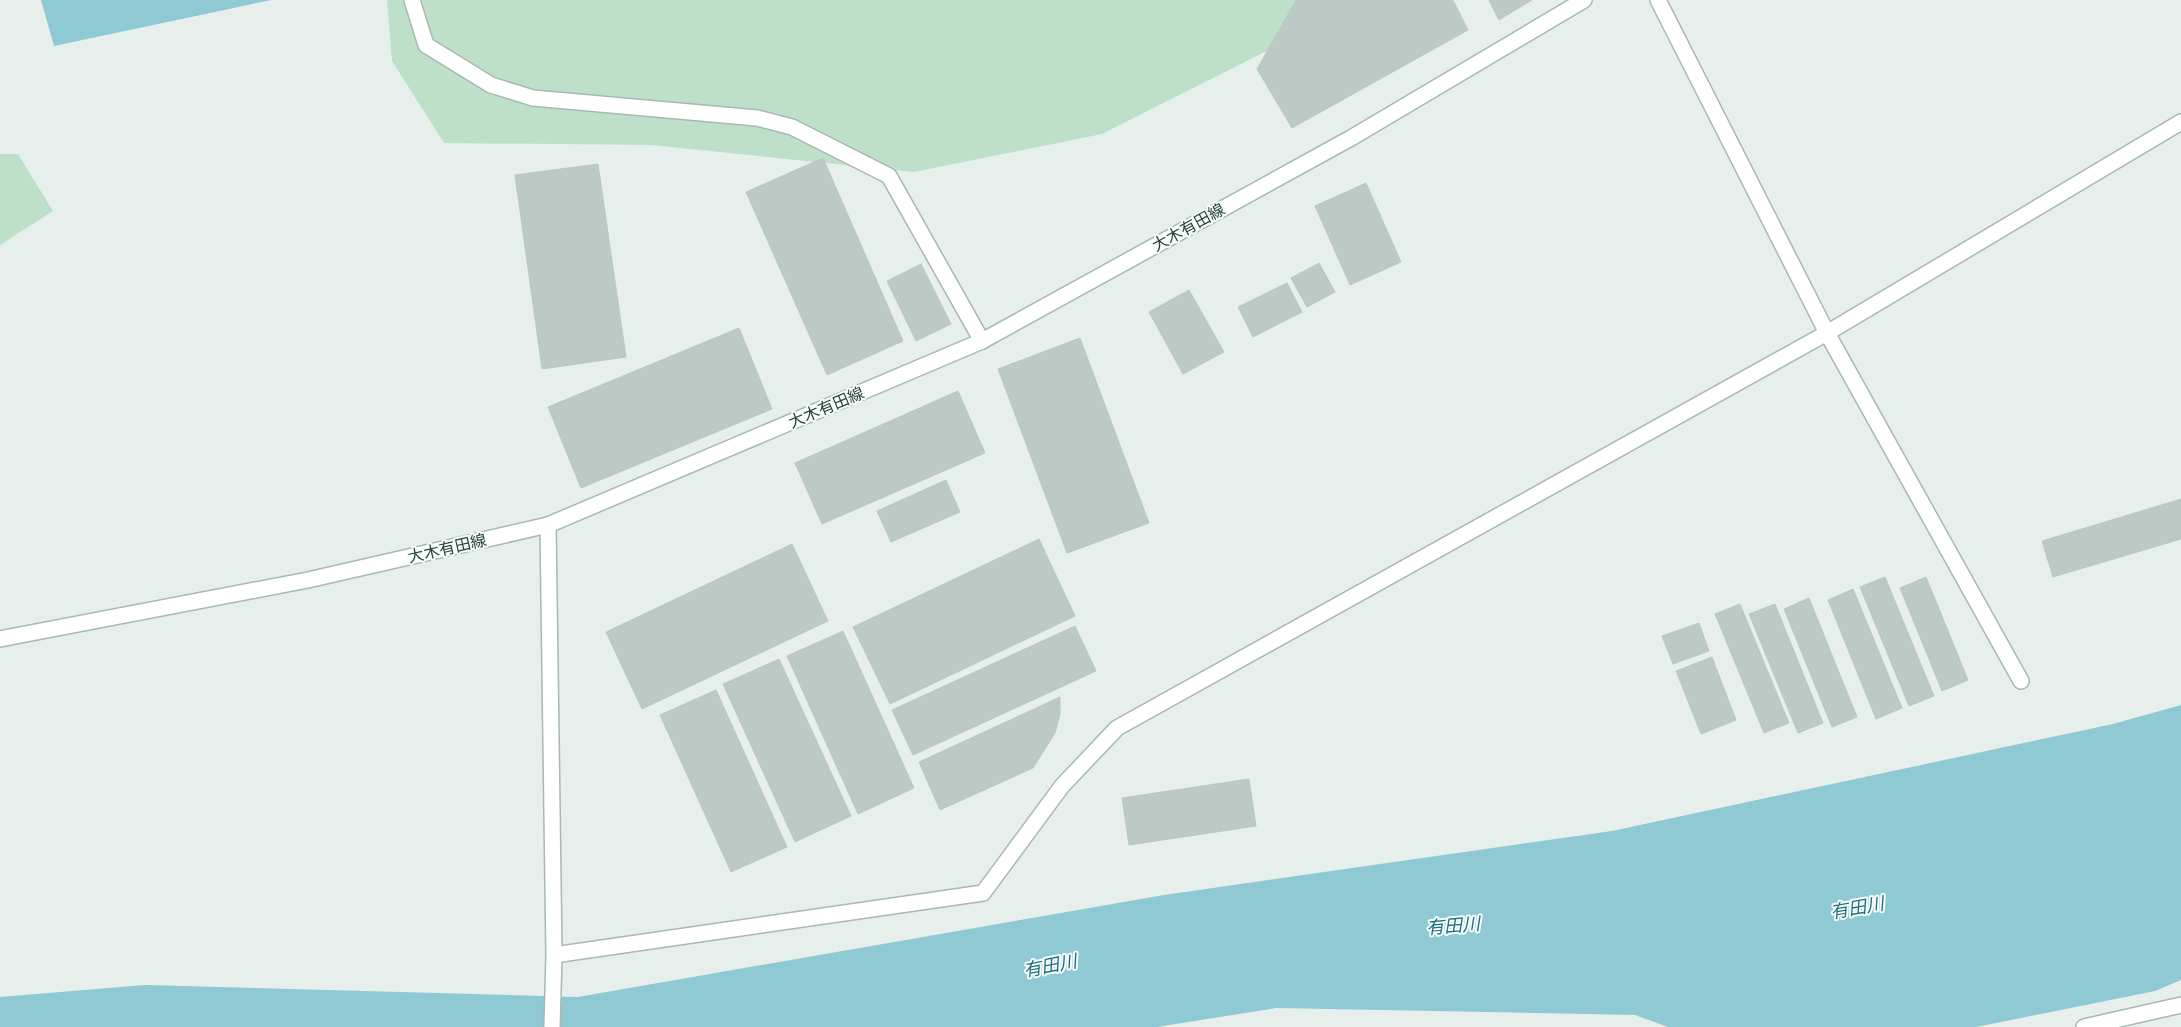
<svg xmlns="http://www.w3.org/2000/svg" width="2181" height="1027" font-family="Rubik,'Noto Sans JP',sans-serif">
  <rect width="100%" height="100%" fill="#e6efeb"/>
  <!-- green -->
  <path fill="#bfe0c8" d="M387 0H1323L1310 29 1102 134 914 172 651 145 444 143 392 61Z
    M0 154H18L53 211 0 245Z"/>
  <!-- water -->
  <path fill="#8ec9d4" d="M41 0H271L54 46Z
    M2181 705V980L2155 991 1976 1027H1668L1635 1015 1276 1008 1157 1027H0V997L145 985 578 997 1164 895 1612 831 2113 724Z"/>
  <!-- building -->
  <path fill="#bbcac4" stroke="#b8c9c2" d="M1296 0H1453L1468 30 1292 128 1257 69Z
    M1489 0H1532L1499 20Z
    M823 158 903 341 827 375 746 192Z
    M598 164 626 357 542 369 515 175Z
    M1366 183 1401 262 1350 285 1315 206Z
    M1319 263 1335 292 1307 307 1291 278Z
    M921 264 951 324 916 341 887 281Z
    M1287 283 1302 312 1253 337 1238 307Z
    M1189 290 1224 352 1183 374 1149 312Z
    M739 328 772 409 581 488 548 407Z
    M1080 338 1149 523 1067 553 998 369Z
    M958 391 985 453 822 524 795 463Z
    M946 480 960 512 891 542 877 511Z
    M2181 499V539L2053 577 2042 541Z
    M1039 539 1075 616 890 704 853 627Z
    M792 544 828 621 642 709 606 632Z
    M1885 577 1934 696 1909 706 1860 587Z
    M1926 577 1968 680 1942 691 1900 588Z
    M1853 589 1902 708 1876 719 1828 600Z
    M1809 598 1857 717 1832 727 1784 609Z
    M1740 604 1789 723 1764 733 1715 614Z
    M1775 604 1823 723 1798 733 1749 614Z
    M1699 623 1709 651 1673 664 1662 636Z
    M1075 626 1096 671 913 755 892 710Z
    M843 631 914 788 858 814 787 656Z
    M1712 657 1736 720 1701 734 1676 671Z
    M779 659 851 816 795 842 723 684Z
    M716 690 787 847 731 872 660 715Z
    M1060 697V714L1055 733 1033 768 940 810 919 762Z
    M1249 779 1256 826 1129 845 1122 798Z"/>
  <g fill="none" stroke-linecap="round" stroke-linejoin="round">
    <!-- minor casing -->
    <g stroke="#a8b8b2" stroke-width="18">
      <path id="minor" d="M412 0 426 45 491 85 533 98 757 118 792 127 889 176 982 341
        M1658 0 1827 333 2021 681
        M548 525 554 955 552 1027
        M554 955 983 893 1062 786 1117 728 1827 333 2181 122
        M2084 1027 2181 1005"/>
    </g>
    <!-- secondary casing -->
    <g stroke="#a4bbb3" stroke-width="18">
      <path id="secondary" d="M0 639 308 580 548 525 982 341 1351 138 1584 0"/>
    </g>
    <!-- minor -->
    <use href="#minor" stroke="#fff" stroke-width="15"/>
    <!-- secondary -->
    <use href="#secondary" stroke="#fff" stroke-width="15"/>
  </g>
  <g text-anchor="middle" stroke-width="4" stroke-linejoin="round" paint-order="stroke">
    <!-- street labels -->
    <g font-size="16" fill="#24423a" stroke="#f7fbf9">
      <text transform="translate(1188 227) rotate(-29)" y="6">大木有田線</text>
      <text transform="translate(826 407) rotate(-23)" y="6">大木有田線</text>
      <text transform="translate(447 548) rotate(-13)" y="6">大木有田線</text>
    </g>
    <!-- water labels -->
    <g font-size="18" font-style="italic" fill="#1c6f80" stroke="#f7fbf9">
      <text transform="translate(1857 908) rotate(-10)" y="6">有田川</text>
      <text transform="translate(1453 926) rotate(-5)" y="6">有田川</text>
      <text transform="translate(1050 966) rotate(-11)" y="6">有田川</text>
    </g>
  </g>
</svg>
